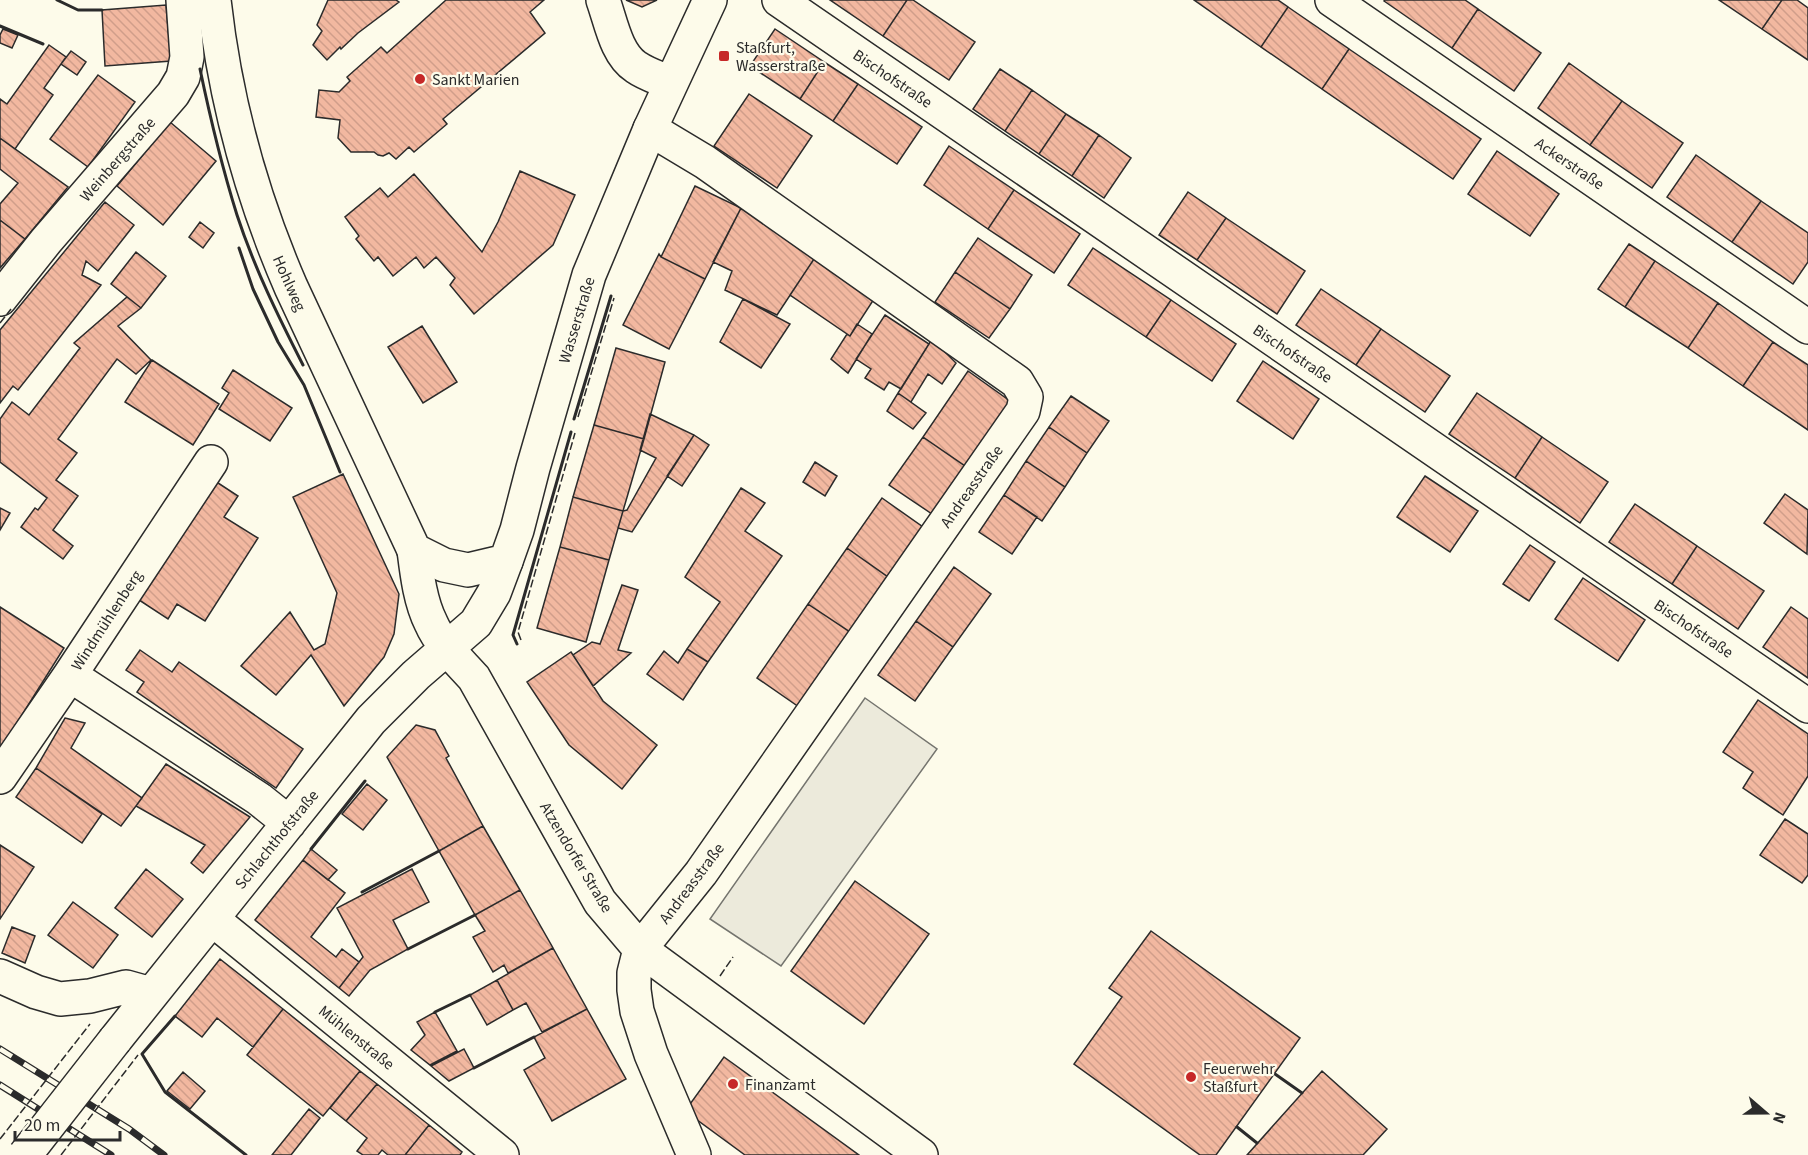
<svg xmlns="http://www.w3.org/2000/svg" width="1808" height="1155" font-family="'Source Sans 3',sans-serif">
  <defs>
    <pattern id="building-back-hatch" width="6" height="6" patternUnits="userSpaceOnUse" patternTransform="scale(1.5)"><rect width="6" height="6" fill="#f2b8a0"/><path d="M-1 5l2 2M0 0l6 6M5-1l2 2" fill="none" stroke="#d09e8a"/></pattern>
  </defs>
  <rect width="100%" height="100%" fill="#fdfbea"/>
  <!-- parking -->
  <path fill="#eceadb" stroke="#74746e" stroke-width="1.5" d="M865 698 937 749 781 966 710 919Z"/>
  <!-- building -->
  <path fill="url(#building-back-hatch)" stroke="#2b2b2b" stroke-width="1.5" d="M328 0H396L399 2 358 33 341 49 340 47 327 60 313 45 322 31 317 25Z
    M446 0H544L530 12 545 33 443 119 447 124 414 152 409 147 396 159 389 153 383 156 378 155 374 152H351L338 138 340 120 316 117 319 90 339 92 350 81 347 77 381 47 387 53Z
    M626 0H657L642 7Z
    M830 0H907L883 36Z
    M907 0H913L975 42 949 80 883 36Z
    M1194 0H1278L1288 7 1261 47Z
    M1385 0H1465L1478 9 1452 48 1384 1Z
    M1719 0H1782L1762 29Z
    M1782 0H1797L1808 8V60L1762 29Z
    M166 5 171 61 105 66 102 10Z
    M1288 7 1349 49 1322 89 1261 47Z
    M1478 9 1541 53 1514 91 1452 48Z
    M3 29 18 35 12 48 0 43V35Z
    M775 29 824 62 800 99 750 66Z
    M49 45 66 57 44 88 53 95 15 149 0 138V99L7 104Z
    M1349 49 1481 139 1453 179 1322 89Z
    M71 51 86 62 77 75 61 64Z
    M824 62 858 84 833 121 800 99Z
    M1569 63 1622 101 1590 145 1538 108Z
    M1000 69 1032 90 1005 131 973 109Z
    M98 75 135 102 88 167 50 139Z
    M858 84 922 127 897 164 833 121Z
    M1032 90 1066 114 1039 154 1005 131Z
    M749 94 812 136 777 188 714 146Z
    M1622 101 1683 143 1652 188 1590 145Z
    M1066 114 1099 135 1072 176 1039 154Z
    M170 122 216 161 163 225 117 186Z
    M1099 135 1131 158 1104 198 1072 176Z
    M0 138 68 187 25 239 0 220V204L18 183 0 169Z
    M949 146 1014 190 988 229 924 185Z
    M1497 151 1559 194 1530 236 1468 194Z
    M1696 155 1761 201 1732 242 1667 197Z
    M520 171 575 195 553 245 474 314 450 285 455 278 436 257 424 268 416 257 393 276 378 257 374 261 356 239 359 236 345 217 380 188 388 197 414 174 482 252 498 222Z
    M695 186 741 208 705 279 661 257Z
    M1014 190 1080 234 1054 273 988 229Z
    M1188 192 1226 218 1197 260 1159 235Z
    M1761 201 1808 233V262L1793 284 1732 242Z
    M105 202 134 225 98 271 86 261 82 275 101 285 18 390 13 386 0 403V330Z
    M741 208 801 244 816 256 777 315 725 290 732 271 713 262Z
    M1226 218 1305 271 1277 314 1197 260Z
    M0 220 25 239 0 268Z
    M200 222 214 233 203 248 189 237Z
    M978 238 1032 275 1010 309 955 272Z
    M1629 244 1655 261 1625 307 1598 289Z
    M1093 248 1171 300 1146 337 1068 285Z
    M136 252 166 276 141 308 111 284Z
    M659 254 661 257 705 279 669 349 623 325Z
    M816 256 876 296 850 336 790 295Z
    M1655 261 1718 303 1688 348 1625 307Z
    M955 272 1010 309 989 338 935 302Z
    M1321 289 1381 329 1356 365 1296 325Z
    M127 297 141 308 118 326 151 360 136 374 117 359 58 439 77 453 56 480 78 496 53 530 73 546 63 559 21 527 35 508 38 510 47 498 0 462V419L12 402 29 415 80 348 74 343Z
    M743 299 790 324 761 368 720 342Z
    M1171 300 1236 344 1212 381 1146 337Z
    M1718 303 1773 342 1743 386 1688 348Z
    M885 315 929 344 901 389 889 382 884 390 865 378 871 369 856 359Z
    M857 324 872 334 848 373 831 359 847 334 850 336Z
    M422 326 457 382 423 403 388 347Z
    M1381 329 1450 376 1425 412 1356 365Z
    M932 339 956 363 942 384 928 374 911 402 898 393Z
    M1773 342 1808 365V430L1743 386Z
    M616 348 665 362 644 439 594 425Z
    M152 360 219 404 193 445 125 402Z
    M1263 361 1319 399 1293 439 1237 401Z
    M233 370 292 408 270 441 219 409 229 393 222 388Z
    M968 371 1010 401 965 466 923 437Z
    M898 393 926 413 913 429 887 411Z
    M1477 393 1542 437 1515 478 1449 434Z
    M1071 396 1109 421 1087 453 1049 427Z
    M650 414 694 435 632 532 618 528 623 511 627 510 656 458 640 450Z
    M594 425 644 439 623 511 573 497Z
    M1049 427 1087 453 1065 487 1026 461Z
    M694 435 709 445 682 486 667 476Z
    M923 437 965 466 932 514 889 485Z
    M1542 437 1608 482 1580 523 1515 478Z
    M1026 461 1065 487 1042 521 1004 495Z
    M815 462 837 476 825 496 803 482Z
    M343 474 399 594 394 634 384 657 344 706 311 655 276 695 241 666 290 612 314 650 325 644 337 593 293 497Z
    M1425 476 1478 511 1450 552 1397 517Z
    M215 481 238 496 224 517 258 538 205 621 177 604 168 619 139 600Z
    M741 488 765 503 745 531 782 556 708 662 687 649 720 602 685 577Z
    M1785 494 1808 510 1807 554 1764 523Z
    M1004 495 1037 517 1012 554 979 532Z
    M573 497 623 511 609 560 560 547Z
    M882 498 923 527 888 577 847 548Z
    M1635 504 1697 546 1672 584 1609 542Z
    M0 508 10 513 0 530Z
    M1530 545 1555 562 1529 601 1503 584Z
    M1697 546 1764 591 1738 629 1672 584Z
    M560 547 609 560 586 642 537 628Z
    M847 548 888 577 850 632 808 604Z
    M954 567 991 594 953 647 916 621Z
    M1583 578 1645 620 1618 661 1555 619Z
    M622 585 638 590 618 650 631 653 593 686 573 655 592 642 600 644Z
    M808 604 850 632 799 707 757 678Z
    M0 607 64 648 0 750Z
    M1791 607 1808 619V678L1763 647Z
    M916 621 953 647 915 701 878 675Z
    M687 649 708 662 683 700 647 674 664 651 678 663Z
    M140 650 172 672 179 662 303 749 276 788 137 692 144 682 126 670Z
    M571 652 603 701 657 745 622 789 569 745 527 682Z
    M1758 700 1808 734V776L1783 815 1743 788 1753 772 1723 752Z
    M65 718 85 723 71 748 142 798 121 826 36 768Z
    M416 725 435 730 449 756 446 758 483 826 439 851 387 757Z
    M166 764 250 817 203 873 191 863 205 845 136 806Z
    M36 768 102 814 82 843 16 797Z
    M367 784 387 800 363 830 342 814Z
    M1785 819 1808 834V875L1802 883 1760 855Z
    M483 826 520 890 475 915 439 851Z
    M0 845 34 867 0 919Z
    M311 849 337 870 328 880 303 860Z
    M303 860 345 893 311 937 336 957 342 949 359 962 339 988 255 920Z
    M146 869 183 899 152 937 115 908Z
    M412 869 429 902 393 920 408 949 370 970 349 996 339 988 363 957 337 908Z
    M855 881 929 934 864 1024 791 971Z
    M520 890 553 948 508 973 504 965 493 972 473 937 485 931 475 915Z
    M73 902 118 935 93 968 48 935Z
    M12 927 35 936 25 963 2 953Z
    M1151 931 1300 1038 1216 1155H1200L1074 1064 1122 997 1109 988Z
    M553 948 587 1009 542 1032 526 1003 513 1010 497 980Z
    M220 959 283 1009 253 1047 217 1018 202 1037 175 1016Z
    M497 980 513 1010 487 1025 470 995Z
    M283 1009 360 1071 323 1116 247 1055Z
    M587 1009 626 1079 552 1121 524 1070 545 1058 534 1037Z
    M435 1012 457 1051 430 1065 411 1050 425 1035 417 1022Z
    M464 1049 474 1068 449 1081 431 1066Z
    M724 1057 859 1155H745L685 1111Z
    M360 1071 377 1084 346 1121 330 1108Z
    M1322 1071 1387 1129 1363 1155H1247Z
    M183 1072 205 1091 190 1109 167 1091Z
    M377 1084 429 1125 405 1155H388L382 1150 378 1155H363L357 1151 367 1138 346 1121Z
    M309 1109 320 1118 291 1155H272Z
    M429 1125 462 1152 460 1155H405Z"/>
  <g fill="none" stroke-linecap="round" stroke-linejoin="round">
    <!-- minor casing -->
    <g stroke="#2b2b2b" stroke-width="36">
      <path id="minor" d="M603 0C611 22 616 54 636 67 646 74 659 78 670 83
        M779 0 1808 706
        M1332 0 1808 327
        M650 129 705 162 1017 382 1026 397 1023 411 701 873 640 949 634 973V990L637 1011 651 1054 694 1155
        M0 299 46 241 173 94 183 77 187 57 183 0
        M414 550C417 574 420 601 431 623 440 644 459 661 474 678L600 902 640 949 921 1155
        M70 675 259 799 289 823
        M0 777 70 675 211 462
        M212 919 502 1155
        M0 976 36 992 60 999 90 996 126 987 151 994
        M115 1040 371 720 416 675 476 623 494 593 506 561"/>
    </g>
    <!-- major casing -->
    <g stroke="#2b2b2b" stroke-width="36">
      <path id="major" d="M214 0C225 100 251 195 291 287L414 550 444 565 468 570 506 561 517 530 533 468 589 275 650 129 710 0"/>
    </g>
    <!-- minor -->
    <use href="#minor" stroke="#fdfbea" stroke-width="33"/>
    <!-- major -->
    <use href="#major" stroke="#fdfbea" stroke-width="33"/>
    <!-- rail casing -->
    <g stroke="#2b2b2b" stroke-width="7">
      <path id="rail" d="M0 1049 129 1129 164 1155
        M0 1085 111 1155"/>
    </g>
    <!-- rail -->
    <use href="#rail" stroke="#fdfbea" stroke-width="4.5" stroke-dasharray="14" stroke-linecap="butt"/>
    <!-- minor-bridge casing -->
    <g stroke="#2b2b2b" stroke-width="36" stroke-linecap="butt">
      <path id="minor-bridge" d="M25 1155 115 1040"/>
    </g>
    <!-- minor-bridge -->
    <use href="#minor-bridge" stroke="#fdfbea" stroke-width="33"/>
    <!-- fence -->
    <path stroke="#2b2b2b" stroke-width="1.5" stroke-dasharray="8 3" stroke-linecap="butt" d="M0 323 11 309
      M578 417 614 298
      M521 640 518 632 575 433
      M720 976 733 957
      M0 1139 90 1024
      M61 1155 138 1055"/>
    <!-- wall -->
    <path stroke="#2b2b2b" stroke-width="3" d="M57 0 78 10H102
      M0 26 43 44
      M200 69C210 117 222 167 237 215 254 267 278 316 303 365
      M239 248 253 289 278 342 304 385 340 472
      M574 419 611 296
      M517 644 513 635 571 432
      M311 849 365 781
      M362 892 439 851
      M408 949 475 915
      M435 1012 470 995
      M175 1016 142 1054 165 1092 246 1155
      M474 1068 534 1037
      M1275 1074 1302 1093
      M1237 1127 1257 1143"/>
  </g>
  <!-- markers -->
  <g fill="#c62828" stroke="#fdfbea" stroke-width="2">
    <rect x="718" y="50" width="12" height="12" rx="3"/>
    <circle cx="420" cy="79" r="6"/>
    <circle cx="1191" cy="1077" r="6"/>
    <circle cx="733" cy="1084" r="6"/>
  </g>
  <g text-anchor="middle" stroke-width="4.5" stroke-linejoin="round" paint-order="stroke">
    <!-- poi labels -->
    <g font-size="16" fill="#2b2b2b" stroke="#fdfbea" text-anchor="start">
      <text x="736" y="53">Staßfurt,<tspan x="736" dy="18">Wasserstraße</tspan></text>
      <text x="432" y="85">Sankt Marien</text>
      <text x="1203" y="1074">Feuerwehr<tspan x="1203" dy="18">Staßfurt</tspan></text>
      <text x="745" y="1090">Finanzamt</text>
    </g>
    <!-- street labels -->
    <g font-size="16" fill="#2b2b2b" stroke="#fdfbea">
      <text transform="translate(893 78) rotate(34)" y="6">Bischofstraße</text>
      <text transform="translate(117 159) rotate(-49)" y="6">Weinbergstraße</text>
      <text transform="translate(1570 163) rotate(34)" y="6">Ackerstraße</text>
      <text transform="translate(290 283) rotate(66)" y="6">Hohlweg</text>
      <text transform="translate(576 320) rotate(-73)" y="6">Wasserstraße</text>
      <text transform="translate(1293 353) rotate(34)" y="6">Bischofstraße</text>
      <text transform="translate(971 486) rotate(-55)" y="6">Andreasstraße</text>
      <text transform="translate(106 620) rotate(-57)" y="6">Windmühlenberg</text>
      <text transform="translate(1694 628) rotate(34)" y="6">Bischofstraße</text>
      <text transform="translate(276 839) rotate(-51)" y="6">Schlachthofstraße</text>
      <text transform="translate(577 857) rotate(59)" y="6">Atzendorfer Straße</text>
      <text transform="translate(691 883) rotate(-53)" y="6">Andreasstraße</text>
      <text transform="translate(357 1037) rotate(39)" y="6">Mühlenstraße</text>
    </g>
  </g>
  <!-- north arrow -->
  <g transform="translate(1766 1113) rotate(110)" stroke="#fdfbea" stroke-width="4.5" paint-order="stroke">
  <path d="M0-4.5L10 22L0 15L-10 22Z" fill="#2b2b2b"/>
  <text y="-9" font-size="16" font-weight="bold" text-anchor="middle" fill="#2b2b2b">N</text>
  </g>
  <!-- scale -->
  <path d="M15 1131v9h105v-9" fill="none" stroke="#2b2b2b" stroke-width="3"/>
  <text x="24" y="1131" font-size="18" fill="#2b2b2b" stroke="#fdfbea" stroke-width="4.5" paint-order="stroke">20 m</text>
</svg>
